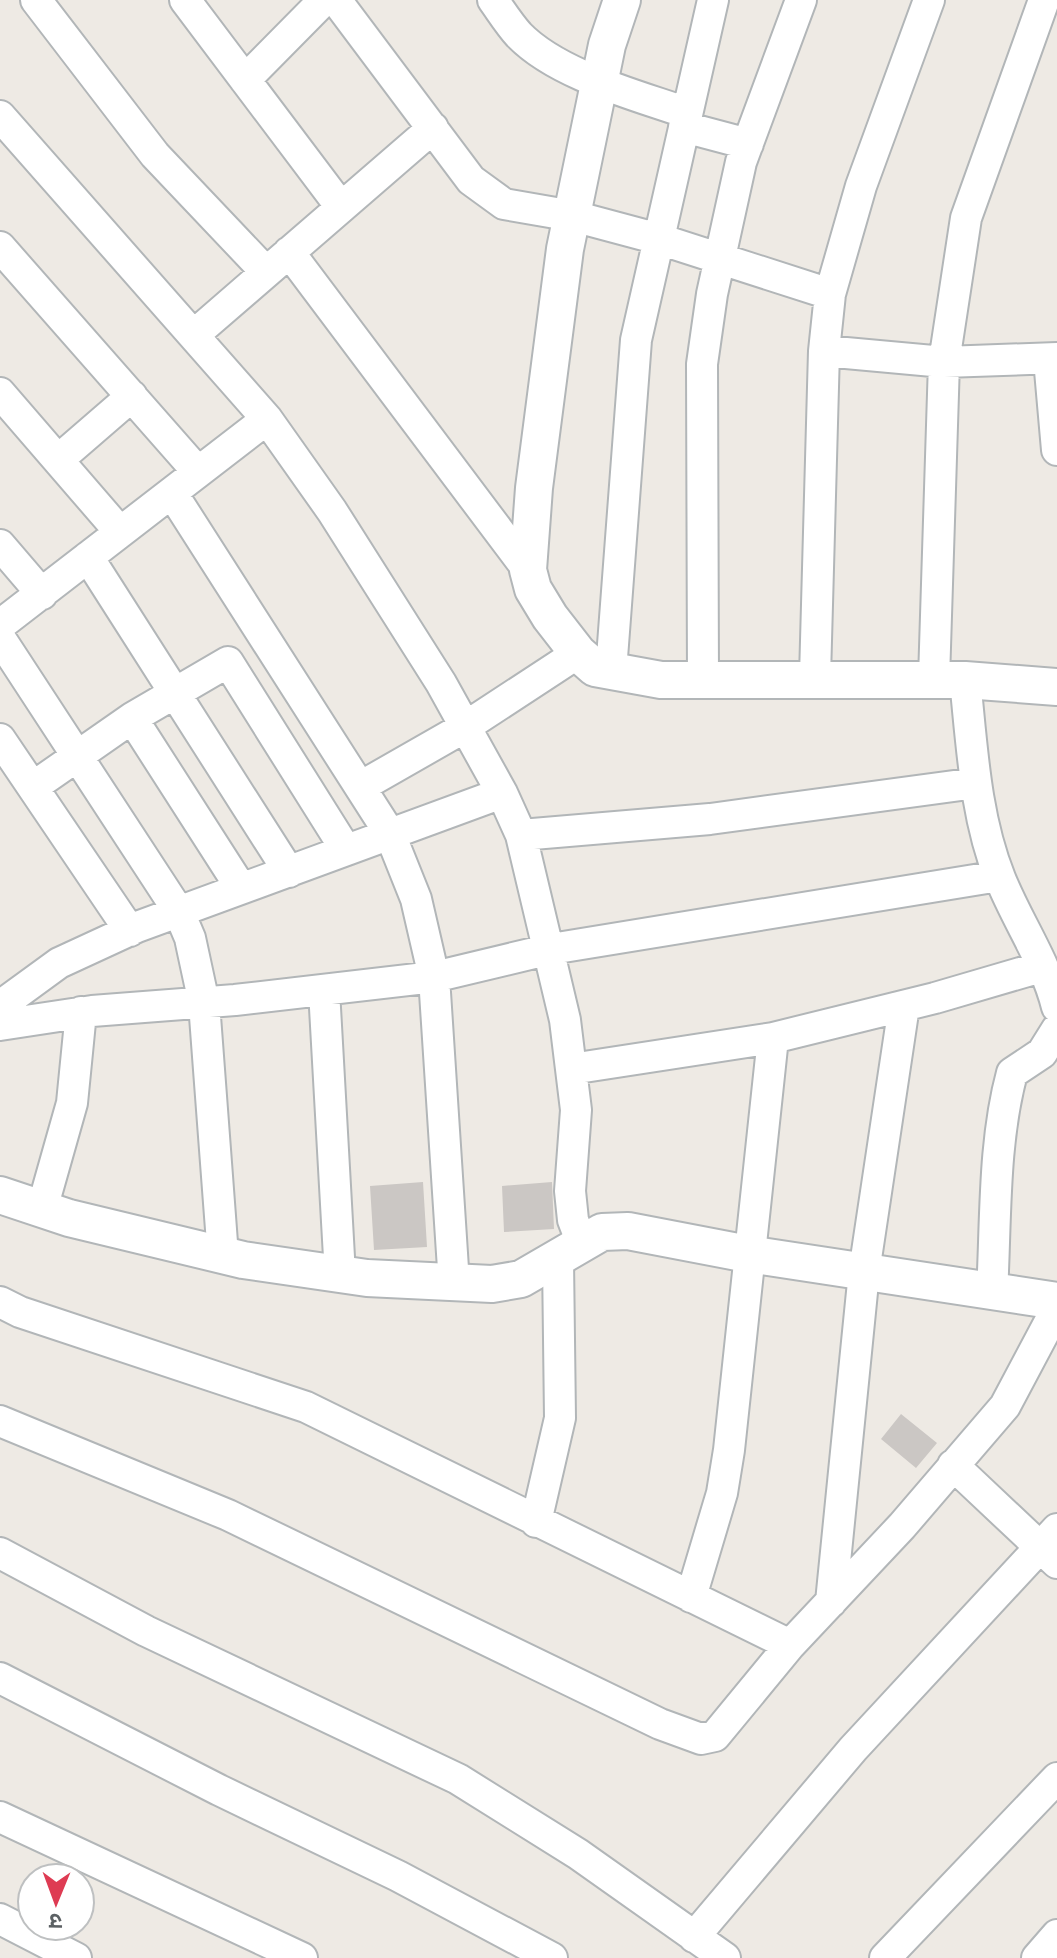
<svg xmlns="http://www.w3.org/2000/svg" width="1057" height="1958" font-family="'IBM Plex Sans','Noto Sans Devanagari',sans-serif">
  <rect width="100%" height="100%" fill="#eeeae4"/>
  <!-- building -->
  <path fill="#cbc7c4" d="M423 1182 427 1247 374 1250 370 1186Z
    M552 1182 554 1229 504 1232 502 1186Z
    M901 1414 937 1443 916 1468 881 1439Z"/>
  <g fill="none" stroke-linecap="round" stroke-linejoin="round">
    <!-- minor casing -->
    <g stroke="#b2b6b8" stroke-width="34">
      <path id="minor" d="M36 0 155 155 266 272
        M185 0 341 207
        M336 0 471 180 504 204 573 216 659 239 830 294
        M493 0C501 11 509 24 519 35 558 75 636 95 687 113
        M245 80 324 0
        M0 116 267 419 332 511 441 683 502 793 521 835 565 1020 576 1110 570 1191 573 1220 581 1241
        M684 127 748 144
        M0 247 198 472
        M289 252 528 570
        M195 334 433 128
        M824 351 944 362 1057 358
        M1049 359 1057 450
        M0 393 120 532
        M58 460 132 396
        M172 493 390 834 416 899 434 977 454 1284
        M0 545 42 594
        M88 557 289 872
        M0 625 267 419
        M0 638 179 912 190 938 204 1003 223 1256
        M611 671 636 340 713 0
        M815 677 824 351 830 294 861 186 929 0
        M703 679 702 364 712 294 741 162 801 0
        M934 679 944 362 966 218 1044 0
        M965 680C972 746 975 816 1000 878 1017 921 1046 962 1057 1007
        M132 718 228 662 346 850
        M0 739 130 931
        M33 787 132 718 241 888
        M360 787 465 727 578 653
        M521 835 710 819 976 783
        M324 990 340 1275
        M0 1006 59 963 137 927 502 793
        M0 1025 92 1011 235 1000 434 977 551 949 999 876
        M571 1069 773 1038 935 998 1041 967
        M42 1209 72 1103 81 1012
        M992 1293C996 1221 993 1143 1012 1073L1042 1053 1057 1029
        M0 1302 20 1312 306 1407 790 1645
        M0 1421 228 1515 660 1724 701 1739 715 1736 790 1645 902 1526 1005 1406 1057 1308
        M953 1465 1057 1563
        M536 1522 560 1418 558 1260
        M0 1553 146 1631 458 1779 578 1854 725 1958
        M691 1597 722 1493 729 1450 773 1038
        M831 1602 864 1272 904 1006
        M0 1678 219 1790 398 1876 552 1958
        M0 1817 302 1958
        M0 1919 76 1958
        M694 1937 853 1749 1057 1529
        M885 1958 1057 1778
        M1037 1958 1057 1935"/>
    </g>
    <!-- tertiary casing -->
    <g stroke="#b2b6b8" stroke-width="40">
      <path id="tertiary" d="M622 0 607 45 565 249 534 488 528 570 533 589 550 617 578 653 595 668 661 680H965L1057 687
        M0 1195 69 1218 243 1260 367 1278 492 1284 521 1279 602 1232 628 1231 748 1254 1057 1301"/>
    </g>
    <!-- minor -->
    <use href="#minor" stroke="#fff" stroke-width="30"/>
    <!-- tertiary -->
    <use href="#tertiary" stroke="#fff" stroke-width="36"/>
  </g>
  <!-- north arrow -->
  <g transform="translate(56 1902) rotate(181)"><circle r="38" fill="#ffffff" stroke="#bec0c1" stroke-width="2"/>
  <path d="M0-6L14 30L0 20L-14 30Z" fill="#de3b53"/>
  <text y="-12" font-size="22" font-weight="bold" text-anchor="middle" fill="#5c6164">उ</text>
  </g>
</svg>
